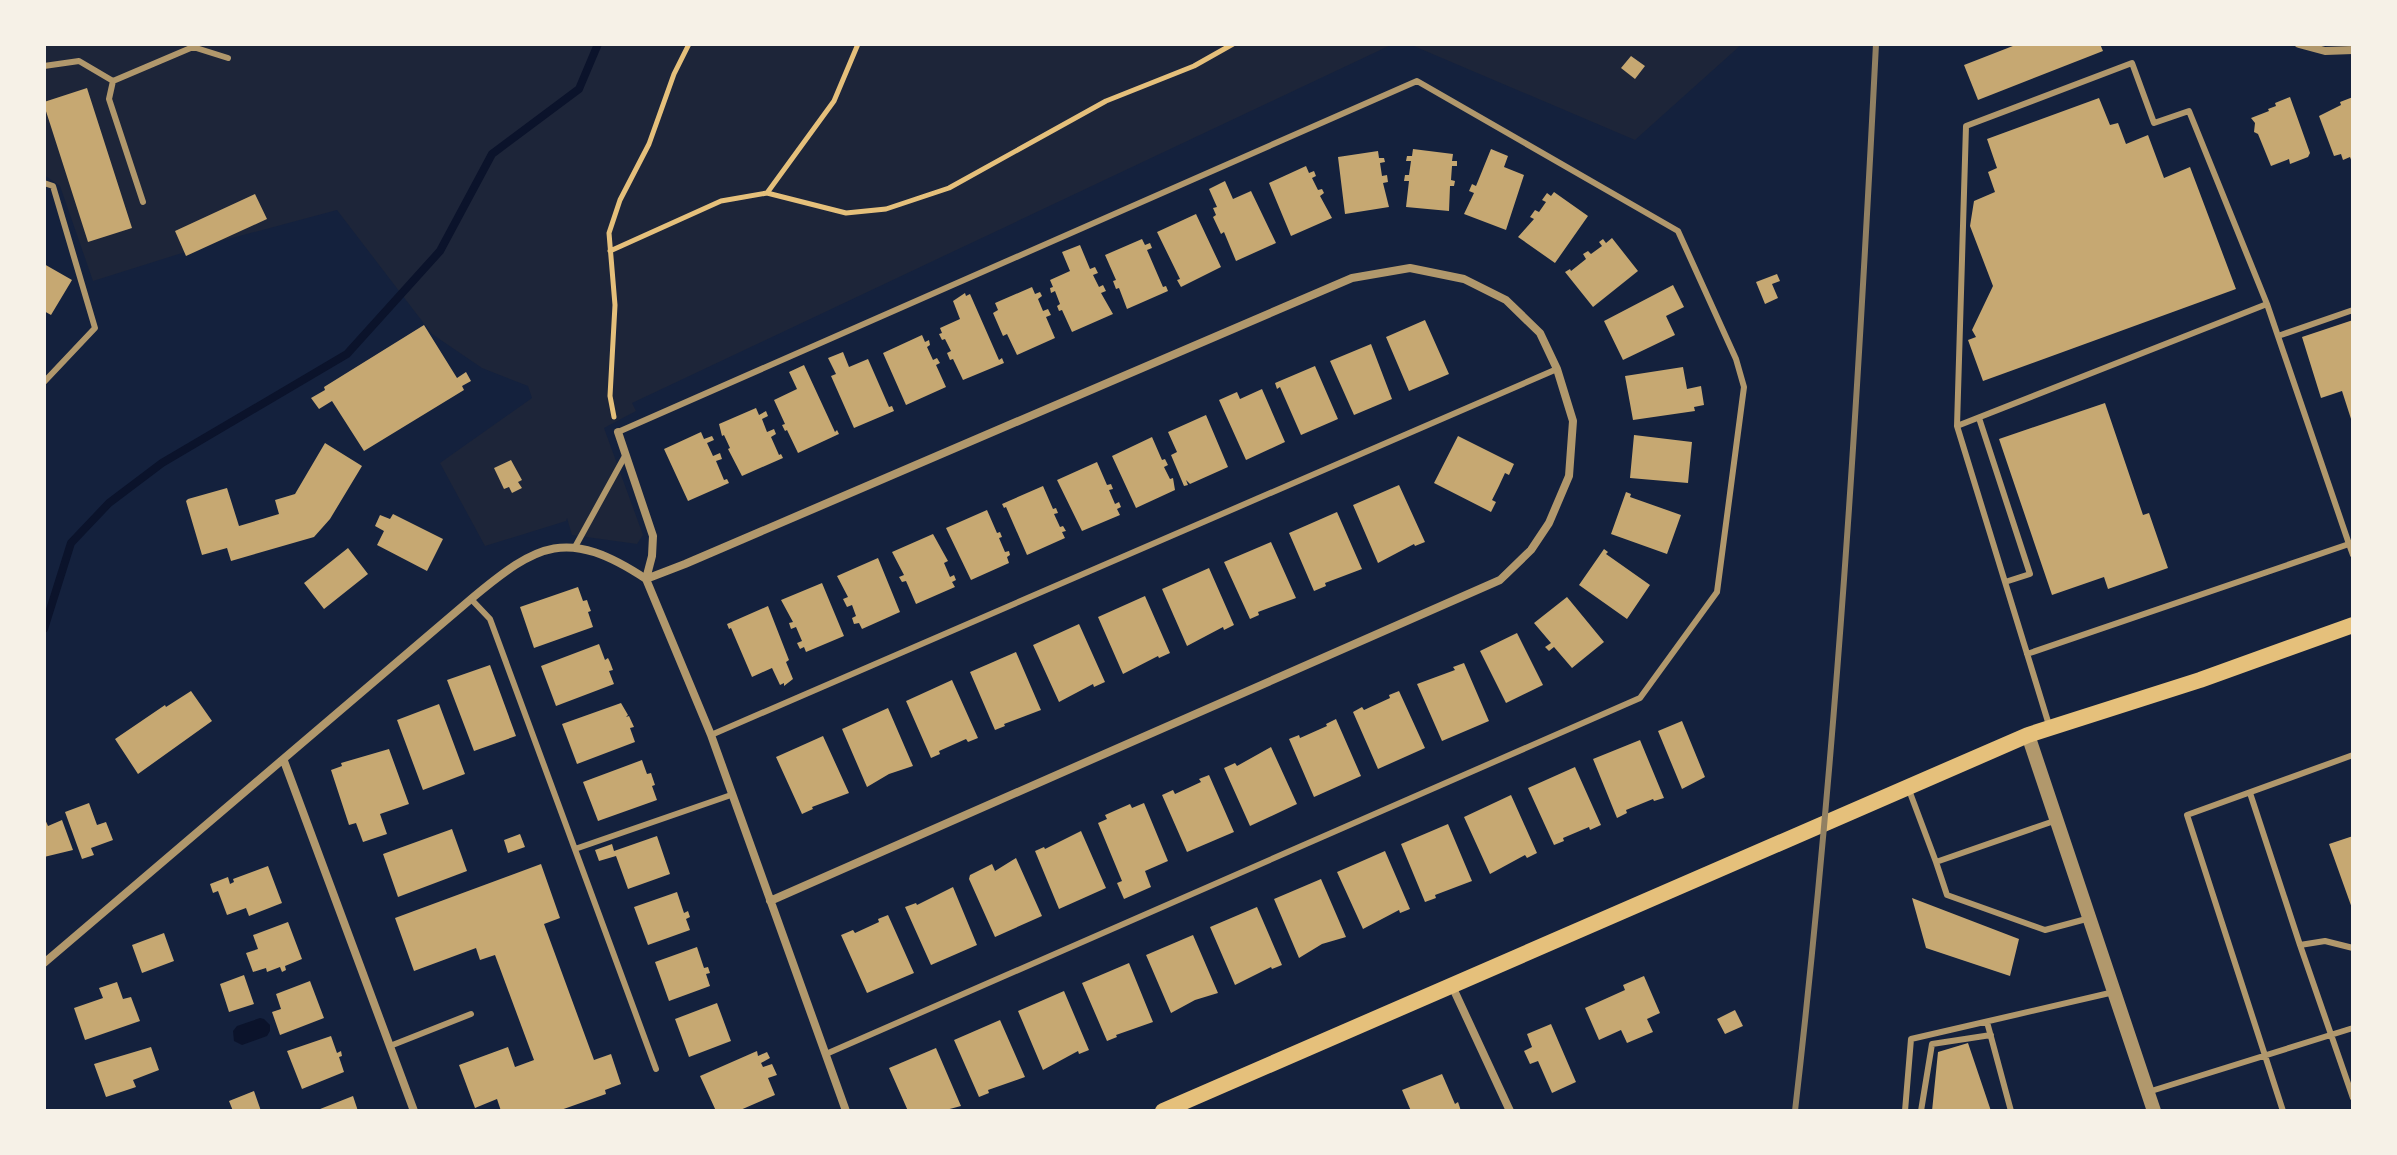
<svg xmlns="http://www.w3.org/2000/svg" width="2397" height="1155" font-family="Karla,sans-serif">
  <rect width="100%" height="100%" fill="#14213d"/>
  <!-- green -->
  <path fill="#1d2539" d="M44 44H1393L632 403 636 411 604 428 643 535 637 544 572 535 567 518 566 521 485 546 440 463 532 398 528 386 482 368 432 334 337 210 217 242 93 281 60 186 44 175Z
    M1409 44H1742L1635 140Z"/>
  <!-- water -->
  <path fill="#0b132b" d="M260 1018 264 1019 270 1025V1031L267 1036 242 1045 234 1041 233 1031 237 1026Z"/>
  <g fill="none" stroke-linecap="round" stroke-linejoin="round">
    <!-- stream -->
    <path stroke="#0b132b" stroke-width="8" d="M44 629 71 543 109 503 162 463 347 354 440 251 492 154 579 89 598 44"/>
  </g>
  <!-- building -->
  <path fill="#c6a872" d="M2018 44H2100L2103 51 1978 100 1964 65Z
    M1631 56 1645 66 1635 79 1621 68Z
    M87 88 132 228 88 242 44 105V102Z
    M2290 97 2310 153 2308 157 2290 164 2289 159 2271 166 2258 134 2254 132 2255 123 2251 118 2269 111 2268 109 2276 106 2275 103Z
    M2353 97V165L2350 157 2343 160 2341 154 2334 156 2319 116 2341 105 2340 102Z
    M2099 98 2110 125 2118 123 2126 144 2148 135 2164 178 2190 167 2236 289 1983 381 1968 340 1976 337 1972 330 1993 286 1970 226 1974 201 1995 192 1988 172 1997 168 1987 139Z
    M1413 149 1453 154 1452 161H1457V166H1452L1451 180 1455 181 1454 186H1450L1449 211 1406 207 1409 181H1404L1405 175H1409L1411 161H1406L1407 156H1412Z
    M1491 149 1508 156 1504 167 1524 175 1506 230 1464 214 1474 193 1469 191 1472 184 1476 186Z
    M1378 151 1379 158H1384L1385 162 1380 163 1382 176 1387 175 1388 182 1383 183 1389 207 1345 214 1338 157Z
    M1306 166 1309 173 1314 171 1316 176 1312 178 1318 190 1322 189 1324 193 1320 196 1332 218 1291 236 1269 183Z
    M1225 181 1233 199 1251 191 1276 243 1236 261 1224 232 1221 234 1213 217 1216 215 1213 208 1217 207 1209 189Z
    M1554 192 1588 216 1555 263 1518 237 1534 219 1530 217 1535 210 1539 212 1546 202 1542 200 1547 193 1551 196Z
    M255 194 267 219 186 256 175 231Z
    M1196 214 1221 267 1181 287 1177 280 1180 279 1157 232Z
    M1612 238 1638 271 1593 307 1565 272 1570 269 1571 271 1586 259 1583 254 1588 251 1591 254 1602 246 1599 242 1603 239 1606 243Z
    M1142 239 1145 245 1150 243 1152 248 1147 250 1163 287 1166 286 1168 291 1127 309 1119 288 1116 289 1113 281 1116 280 1105 255Z
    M1080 245 1090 269 1095 267 1098 273 1093 275 1099 287 1103 285 1106 291 1101 293 1113 314 1072 332 1062 310 1059 311 1057 306 1060 304 1055 291 1051 293 1050 288 1053 287 1050 280 1070 271 1062 252Z
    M44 264 72 280 51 315 44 311Z
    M1777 274 1780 281 1772 284 1778 298 1765 304 1756 282Z
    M1673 285 1684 307 1666 316 1675 335 1623 360 1604 321Z
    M1032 287 1035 294 1040 292 1042 296 1038 299 1043 311 1048 309 1051 315 1046 317 1055 338 1017 355 1007 334 1003 336 993 313 998 310 995 303Z
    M965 293 966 296 970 294 999 360 1002 358 1004 363 963 380 953 359 950 360 947 353 951 351 945 339 942 340 939 334 942 333 940 328 960 319 953 301Z
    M1425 320 1449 374 1409 391 1386 337Z
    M2353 320V422H2352L2342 391 2321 398 2302 337Z
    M424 325 457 378 466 372 471 381 462 386 464 390 364 451 332 401 319 409 311 398 325 390 324 387Z
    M922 335 925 342 929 340 930 345 927 347 933 360 937 358 940 363 936 365 946 387 906 405 883 353Z
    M1371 344 1392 399 1354 415 1330 361Z
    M843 352 849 367 868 359 889 407 892 406 894 411 854 428 831 376 836 374 828 358Z
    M804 365 835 432 837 430 839 434 798 453 787 430 785 431 782 425 785 424 774 400 797 389 789 372Z
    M1315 366 1338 419 1301 435 1280 387 1277 389 1275 383Z
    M1683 367 1687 389 1701 386 1704 405 1694 407 1695 411 1633 420 1625 376Z
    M1262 389 1285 442 1246 460 1219 400 1237 392 1240 399Z
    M2105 403 2143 515 2149 513 2168 568 2108 589 2104 577 2052 595 1999 439Z
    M756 408 759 415 766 411 768 416 762 419 767 432 774 429 776 434 771 437 779 455 781 454 783 458 742 476 728 449 730 448 724 435 722 436 719 424Z
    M1206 415 1228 467 1190 484 1186 480 1188 485 1184 486 1171 455 1177 452 1168 432Z
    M701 432 704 439 712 436 714 440 707 443 713 456 720 453 722 459 716 461 724 480 727 479 729 483 688 501 664 449Z
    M1634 435 1692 442 1688 483 1630 478Z
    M1458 436 1514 464 1509 475 1505 473 1499 486 1492 500 1496 502 1491 512 1434 483Z
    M1152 437 1162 460 1165 459 1168 465 1164 467 1170 479 1173 478 1175 490 1136 508 1112 456Z
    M325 443 362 466 330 519 314 537 231 561 227 548 202 555 186 501 188 499 227 488 239 526 279 514 275 500 295 494Z
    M511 460 522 480 518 482 522 488 512 493 509 487 504 489 494 468Z
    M1097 462 1107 485 1111 484 1113 489 1109 490 1115 504 1119 502 1121 507 1117 509 1120 515 1082 531 1057 480Z
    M1399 485 1425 542 1415 546 1414 544 1378 563 1353 505Z
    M1043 486 1053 509 1056 508 1058 513 1054 514 1060 527 1063 526 1066 531 1062 532 1065 538 1027 555 1006 507 1004 508 1002 504Z
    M1626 492 1631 494 1630 497 1681 515 1667 554 1611 534Z
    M987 510 997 533 1000 532 1002 537 999 538 1005 552 1009 551 1010 555 1007 557 1009 563 971 580 946 528Z
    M1337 512 1362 569 1325 583 1326 586 1314 591 1289 533Z
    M393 514 443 539 427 571 377 545 384 531 375 526 380 515 390 519Z
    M933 534 948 561 944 563 950 577 954 575 956 580 952 582 955 587 916 604 906 581 902 582 899 577 904 575 892 552Z
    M1271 542 1296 598 1258 612 1259 615 1250 619 1224 562Z
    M348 548 368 574 324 609 304 583Z
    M1604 549 1608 552 1606 554 1650 585 1627 619 1579 585Z
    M878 558 900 612 862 629 859 623 854 624 852 618 856 616 852 605 847 607 843 599 848 597 837 576Z
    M1209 568 1234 625 1224 630 1223 627 1187 646 1162 589Z
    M822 583 844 636 806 652 804 647 800 649 797 643 802 641 796 627 791 629 789 623 793 622 781 600Z
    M578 587 583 601 587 600 589 606 591 611 588 612 593 627 534 648 520 607Z
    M1145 596 1170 653 1159 658 1158 656 1123 674 1098 617Z
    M1567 597 1604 642 1572 668 1554 647 1549 651 1545 647 1551 643 1534 623Z
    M768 606 789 660 786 662 793 679 784 686V683L780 685 772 668 752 677 731 628 729 629 727 624Z
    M1079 624 1105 682 1094 687 1093 684 1059 702 1033 645Z
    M1517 633 1543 685 1506 703 1480 651Z
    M599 644 605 660 608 658 610 662 613 670 609 671 614 684 556 706 541 666Z
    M1016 652 1041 710 1004 724 1005 726 995 730 970 672Z
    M1464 663 1489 721 1442 741 1417 684 1455 670 1453 667Z
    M490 665 516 736 474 751 447 680Z
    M952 680 978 738 968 742 966 739 939 751 940 754 931 758 906 701Z
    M191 691 212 721 138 774 115 739 165 705 166 707Z
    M1399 691 1425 748 1378 769 1353 712 1362 707 1364 710 1390 698 1389 695Z
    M621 703 628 715 626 717 629 716 634 727 630 728 635 742 577 764 562 724Z
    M439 704 465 774 423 790 397 720Z
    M888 708 913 766 889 774 867 787 842 729Z
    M1336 719 1361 776 1314 797 1289 739 1299 735 1300 738 1327 726 1326 724Z
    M1682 721 1705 777 1682 789 1658 731Z
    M823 736 849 793 812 807 813 809 802 814 776 757Z
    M1640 740 1664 798 1654 801 1653 799 1626 810 1627 813 1617 818 1593 759Z
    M1271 747 1297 804 1250 826 1224 768 1235 763 1237 766Z
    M389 749 409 804 380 814 387 834 363 842 356 823 349 825 331 770 342 766 341 763Z
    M642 760 647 774 651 773 655 785 652 786 657 800 598 821 583 782Z
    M1575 767 1601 825 1590 830 1589 827 1563 838 1564 841 1554 845 1528 788Z
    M1209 775 1234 832 1187 852 1162 795 1173 790 1175 794 1201 782 1199 779Z
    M1511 795 1537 853 1527 858 1525 855 1490 874 1464 817Z
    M89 803 97 825 106 822 113 840 91 848 94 855 82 859 65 812Z
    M1144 803 1168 861 1145 871 1151 887 1124 899 1117 883 1122 881 1098 823 1107 819 1105 815 1130 804 1132 808Z
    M44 817 48 826 62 820 73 850 44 857Z
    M1448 824 1472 881 1435 895 1436 898 1425 902 1401 844Z
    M452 829 467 871 398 897 383 854Z
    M1081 831 1106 888 1059 909 1035 851 1044 847 1045 849Z
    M520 834 525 847 508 853 504 840Z
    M657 836 670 874 628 889 616 856 599 861 595 850 612 844 614 851Z
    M2353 836V911L2329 844Z
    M1385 851 1410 909 1400 913 1399 910 1363 929 1337 872Z
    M1016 858 1042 916 995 937 969 879 970 875 992 864 995 871Z
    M541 864 560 918 544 924 594 1060 611 1054 621 1084 605 1090 606 1094 558 1111H501L497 1099 475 1108 459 1065 508 1047 515 1067 534 1060 495 955 480 960 476 948 414 971 395 918Z
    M268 866 282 903 249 916 246 908 227 915 218 891 213 893 210 884 228 877 230 884 234 882 233 879Z
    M1321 879 1346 937 1322 944 1299 958 1274 899Z
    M953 887 977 945 931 965 905 907 916 903 917 905Z
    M677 892 684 913 688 911 690 917 686 919 690 930 648 945 634 907Z
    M1912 898 2019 939 2010 976 1926 948Z
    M1257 907 1282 965 1272 969 1271 967 1235 985 1210 927Z
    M888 915 914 973 867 993 841 935 853 930 855 933 879 922 878 919Z
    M288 922 302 959 285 966 286 970 282 972 280 967 267 972 266 968 253 972 246 953 258 949 253 935Z
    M164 933 174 961 142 973 132 945Z
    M1193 935 1218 993 1195 1000 1171 1013 1146 955Z
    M697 947 704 968 708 967 710 973 706 974 710 986 669 1001 655 962Z
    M1129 963 1153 1022 1116 1035 1117 1037 1107 1041 1082 983Z
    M244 975 254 1004 229 1012 220 984Z
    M1644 976 1660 1013 1647 1019 1653 1032 1627 1043 1621 1030 1599 1040 1585 1008 1625 990 1623 985Z
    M310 981 324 1018 280 1035 272 1012 281 1009 276 994Z
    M117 982 123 999 131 997 140 1021 85 1040 74 1008 103 998 99 988Z
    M1064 991 1089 1050 1079 1054 1078 1051 1043 1070 1018 1011Z
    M717 1003 731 1041 689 1057 675 1019Z
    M1735 1010 1743 1026 1725 1034 1717 1019Z
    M1000 1020 1025 1077 988 1090 989 1093 979 1097 954 1040Z
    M1551 1024 1576 1082 1552 1093 1538 1061 1530 1064 1524 1051 1532 1047 1527 1034Z
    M331 1036 337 1053 341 1051 342 1056 339 1057 344 1072 302 1089 287 1051Z
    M1968 1043 1991 1111H1932L1938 1052Z
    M151 1047 159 1070 133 1080 136 1087 106 1097 94 1064Z
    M936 1048 961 1106 942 1111H908L889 1068Z
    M757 1051 758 1056 767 1052 770 1058 761 1063 763 1067 772 1064 777 1075 768 1078 775 1095 738 1111H716L700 1076Z
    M1442 1074 1455 1104 1458 1102 1461 1111H1411L1402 1090Z
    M254 1091 261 1111H233L229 1101Z
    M353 1096 358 1111H315Z"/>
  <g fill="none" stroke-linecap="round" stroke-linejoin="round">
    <!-- path -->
    <path stroke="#e5c07b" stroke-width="5" d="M767 193 834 101 858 44
      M610 251 721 201 767 193 846 213 886 209 949 188 1106 101 1194 66 1233 44
      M614 417 610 396 615 305 609 233 620 200 649 144 674 74 689 44"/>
    <!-- service -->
    <path stroke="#b1986c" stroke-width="6" d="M44 66 79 61 113 81 109 99 143 202
      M113 81 193 47 228 58
      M44 183 53 186 95 328 44 382
      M2267 304 2349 544 2352 543
      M2278 336 2353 310
      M1979 418 2030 574 2005 582
      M1957 426 1966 126 2132 63 2154 123 2189 111 2267 304 1957 426 2049 725
      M618 432 1417 81 1678 231 1736 359 1744 387 1717 592 1640 698 826 1054
      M575 547 625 456
      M471 599 490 619 656 1069
      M2027 654 2349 544 2353 555
      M711 735 1557 369
      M1909 790 1936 862
      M2250 793 2300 945
      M2057 820 1936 862 1947 895 2045 930 2090 918
      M575 849 731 795
      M2353 948 2325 941 2300 945 2353 1098
      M1987 1022 2011 1111
      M390 1046 471 1014
      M2148 1092 2353 1028
      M1905 1111 1911 1039 2114 992
      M1921 1111 1932 1044 1991 1035
      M2283 1111 2187 815 2353 755"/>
    <!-- minor -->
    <path stroke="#b1986c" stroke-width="8" d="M2299 44 2325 51 2353 50
      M618 432 653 536 652 556 646 579
      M646 579 685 564 1352 278 1410 268 1464 279 1506 300 1540 333 1557 369 1573 421 1569 476 1549 523 1531 550 1500 580 770 901
      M646 579 711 735 846 1111
      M284 761 414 1111
      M44 963 471 599C538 543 567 527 646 579
      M1452 986 1510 1111"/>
    <!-- tertiary -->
    <path stroke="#b1986c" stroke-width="14" d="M2028 735 2154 1111"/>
    <!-- secondary -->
    <path stroke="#e5c07b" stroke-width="16" d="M1163 1111 2028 735 2200 680 2353 625"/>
    <!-- rail -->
    <path stroke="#918062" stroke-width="6" d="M1795 1111C1836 756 1858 400 1876 44"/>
  </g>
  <!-- border -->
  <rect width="2397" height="1155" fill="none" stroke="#f6f1e7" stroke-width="92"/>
</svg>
